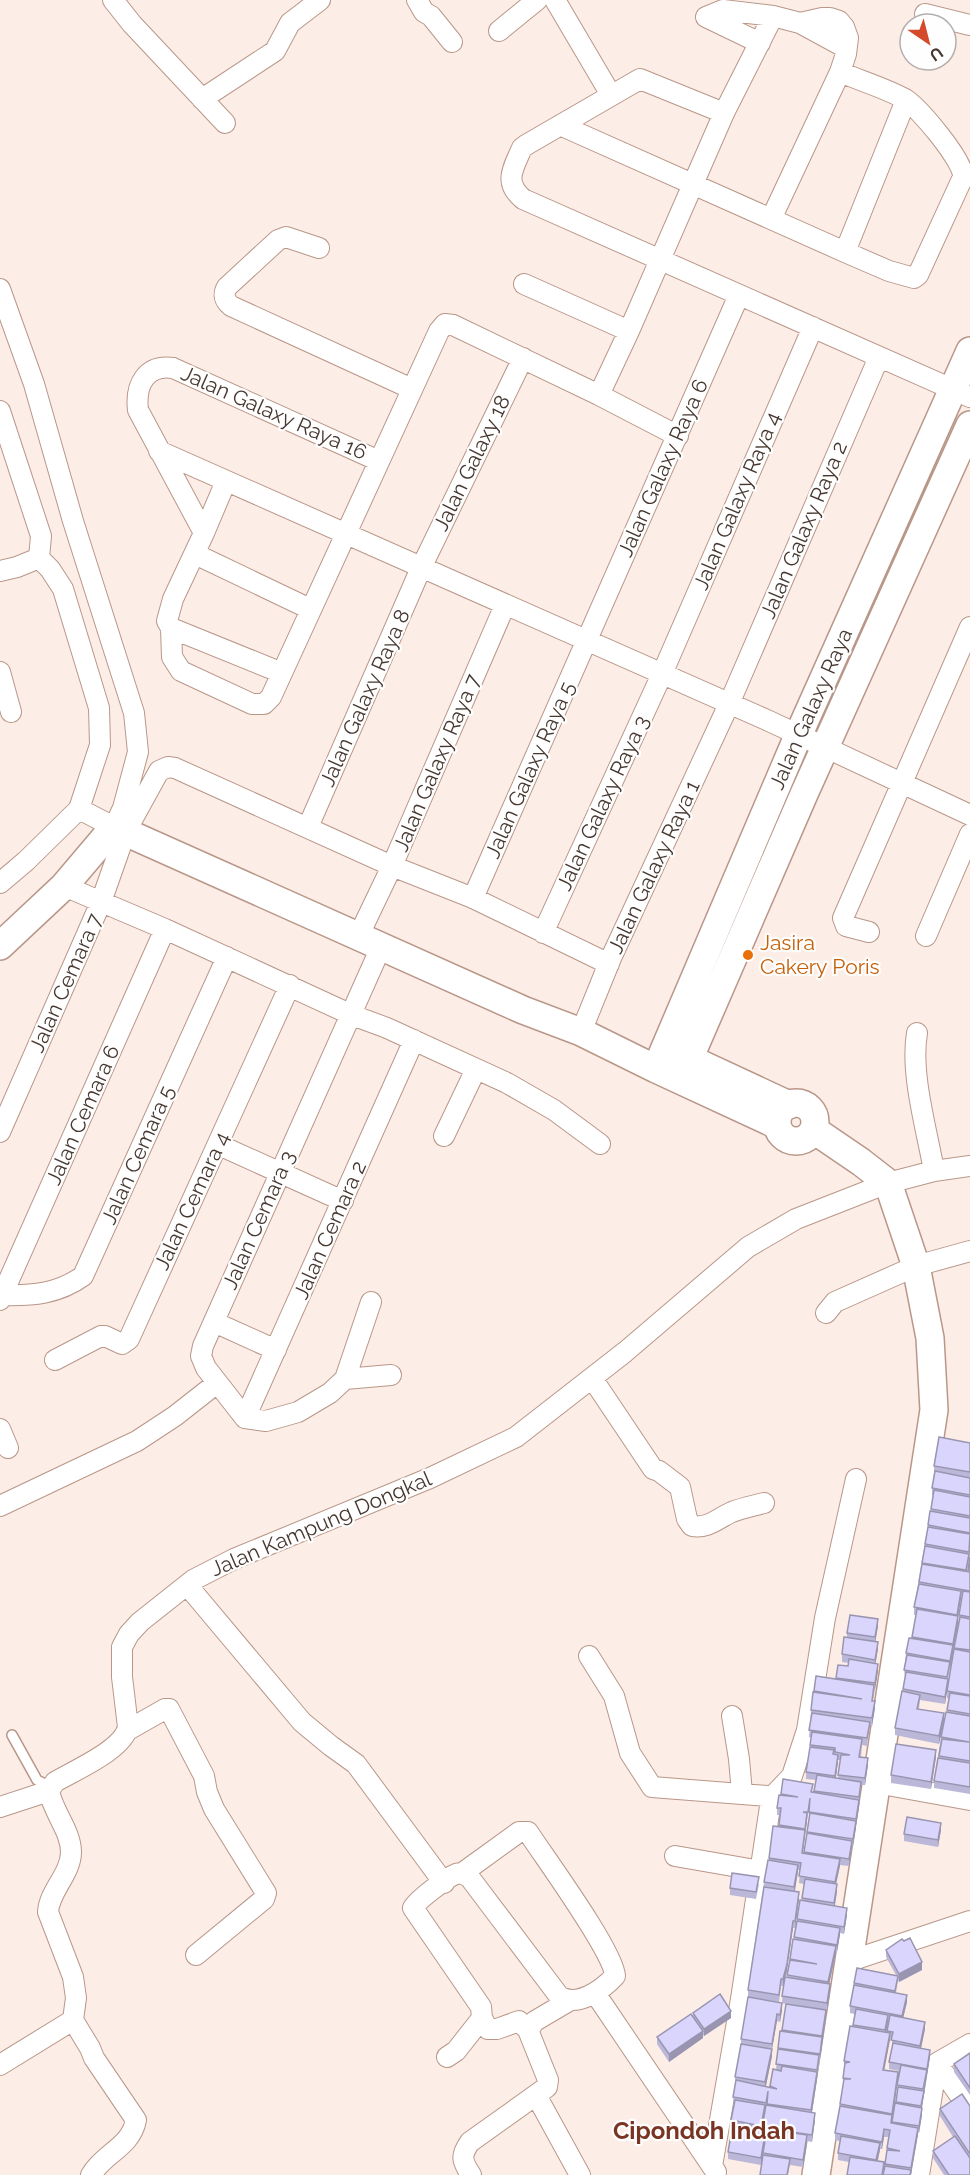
<svg xmlns="http://www.w3.org/2000/svg" width="970" height="2175" font-family="Raleway,sans-serif">
  <rect width="100%" height="100%" fill="#fcede7"/>
  <g fill="none" stroke-linecap="round" stroke-linejoin="round">
    <!-- lane casing -->
    <g stroke="#b99788" stroke-width="12">
      <path id="lane" d="M12 1735 37 1780 51 1787"/>
    </g>
    <!-- street casing -->
    <g stroke="#b99788" stroke-width="22">
      <path id="street" d="M113 0 132 24 225 123
        M417 0 424 12 431 16 452 42
        M555 0 611 95
        M925 14 970 25
        M706 17 723 10 773 16 800 23 822 18H830L839 21 844 27 848 38 846 54 840 72 771 219
        M706 17 760 43
        M800 23 846 48
        M499 31 537 0
        M202 99 275 51 290 23 320 0
        M724 113 640 79 526 145 522 148C513 169 503 182 523 199L970 397
        M560 125 845 252 889 271 914 278 918 275 963 177C964 161 919 108 905 99 885 88 861 81 840 72
        M319 248 286 237 278 240 227 287C223 294 224 300 231 306L412 389
        M845 252 906 100
        M524 284 629 331
        M0 289 34 384 73 521 134 713 138 752 123 808 114 827 79 809
        M599 395 629 331 724 113 773 16
        M0 411 41 536 39 558 50 569 63 589 99 708 100 745 79 809 26 861 0 883
        M159 451 769 721 970 815
        M226 481 204 533 173 599 167 621 171 628 282 673
        M204 533 138 410C135 385 146 364 173 368L379 461
        M195 554 310 609
        M0 571 17 567 39 558
        M171 628 172 657 181 671 252 704H264L271 697 439 331 445 324 453 325 599 395 678 436
        M0 672 11 712
        M308 827 421 568 523 358
        M64 886 165 929 352 1015 387 1028 507 1083 554 1110 600 1144
        M473 898 739 295
        M869 932 846 926 843 918 970 627
        M543 933 662 674 813 327
        M926 936 970 834
        M358 937 392 866 505 605
        M581 1032 611 958 729 704 879 357
        M917 1033C910 1074 927 1130 934 1171
        M0 1132 101 902 126 831 159 771 168 767 175 768 392 866 473 898 609 964
        M444 1136 476 1069
        M219 1145 343 1201
        M2 1295C32 1296 58 1294 83 1276L227 957
        M0 1300 165 929
        M826 1313 835 1302 916 1266 970 1251
        M214 1322 276 1350
        M55 1360 101 1336H105L122 1344 129 1339 290 985
        M592 1378 653 1469 659 1471 680 1487 687 1519 692 1526C708 1529 718 1518 732 1512 742 1508 753 1506 764 1503
        M345 1379 371 1302
        M245 1418 206 1368 201 1356 203 1346 381 947
        M245 1418 414 1040
        M245 1418 266 1421 298 1412 330 1393 345 1379 391 1375
        M0 1429 8 1448
        M0 1506 137 1441 175 1416 217 1383
        M187 1585 302 1722 331 1746 356 1764 444 1883
        M589 1656 614 1696 630 1753 652 1787 767 1796 771 1800 741 1999 712 2166
        M732 1716 739 1759 742 1793
        M128 1730 165 1709H169L204 1776 207 1792 214 1809 266 1893 264 1899 196 1955
        M876 1783 970 1800
        M770 1799 792 1776 807 1730 825 1618 856 1479
        M0 1807 49 1791
        M675 1856 761 1871
        M850 1961 970 1921
        M595 1993 716 2172
        M482 2018 488 2029H497L519 2021 528 2030
        M73 2020 76 1998 73 1977 48 1912C49 1891 71 1874 71 1852 71 1831 53 1812 49 1791L55 1782C75 1770 123 1750 128 1727L122 1677V1647L129 1634 140 1622 193 1580 234 1559 430 1478 516 1437 625 1352 748 1247 796 1219 888 1183 934 1171 970 1166
        M73 2020 90 2048 94 2058 136 2120C131 2147 104 2153 91 2175
        M447 2057 456 2051 482 2018 481 2007 413 1908C417 1900 448 1877 456 1874 462 1872 466 1875 470 1878L559 1996C577 2008 602 1990 615 1976 614 1952 545 1858 528 1832H519L461 1874
        M937 2063 970 2110
        M937 2063 970 2044
        M0 2065 73 2020
        M536 2095 580 2175
        M471 2175C462 2161 460 2156 470 2142L547 2087 548 2080 528 2030 535 2021 569 2001
        M919 2175 937 2063"/>
    </g>
    <!-- secondary casing -->
    <g stroke="#b99788" stroke-width="30">
      <path id="secondary" d="M0 946 64 886 114 827 523 1010 581 1032 656 1069 777 1125
        M673 1051 789 1105
        M656 1069 798 736 970 351
        M680 1080 804 794 970 425
        M777 1122a19 19 0 1 1 38 0a19 19 0 1 1-38 0Z
        M814 1130 861 1162 888 1183 916 1266 930 1338 934 1410 816 2175"/>
    </g>
    <!-- lane -->
    <use href="#lane" stroke="#fff" stroke-width="9"/>
    <!-- street -->
    <use href="#street" stroke="#fff" stroke-width="20"/>
    <!-- secondary -->
    <use href="#secondary" stroke="#fff" stroke-width="27"/>
  </g>
  <!-- wall -->
  <path fill="#bbb7d9" fill-rule="evenodd" d="M970 1443V1554L967 1571H968L970 1557V1794L934 1788V1781L941 1737 947 1712 949 1699 947 1698V1690L945 1704 920 1700 919 1709 944 1721 939 1744 895 1735V1728L905 1677 904 1670 906 1653 912 1638 916 1615H914V1607L933 1496 932 1495V1488L934 1474V1466ZM961 1596 962 1597 958 1624V1616ZM953 1651 948 1685V1679Z
    M878 1626 875 1642 878 1649 875 1663 878 1671 873 1701 875 1708 872 1726 870 1725 867 1746 862 1745 861 1757 868 1765 865 1785H861L859 1807 849 1866 840 1865 836 1884 837 1891 835 1906 847 1915 844 1934 840 1933 837 1952H836L829 1984 830 1992 827 2011 826 2010V2017L812 2113 815 2120 812 2142 807 2141 803 2167 790 2165 788 2175H760L766 2138 761 2165 728 2159V2152L732 2128H731V2120L734 2104 733 2097 736 2085 735 2077 741 2045V2039L748 1997V1990L764 1882 769 1860 773 1826H779L780 1815H777V1808L781 1795 783 1779 814 1792 816 1780 806 1779V1772L812 1738 809 1737 811 1710 816 1676 836 1679 838 1665 848 1666 849 1663 842 1662V1654L847 1637V1633ZM838 1760H840L838 1779 836 1778ZM809 1810V1819L804 1853H803L805 1833ZM798 1870H800L799 1883 804 1884 802 1901 797 1919 794 1939 790 1959 787 1978 785 1977 793 1928H795L799 1899 795 1891ZM781 1986H783L782 2003 760 1999 779 2002ZM782 2003 786 2004 782 2032 778 2048 776 2070 770 2087 766 2086 772 2056V2049L777 2021 780 2022 782 2010Z
    M936 1757 931 1789 891 1783V1775Z
    M941 1830 938 1847 904 1841V1834Z
    M759 1884 756 1899 730 1895V1888Z
    M886 1950 922 1970 899 1982 898 1980 896 1993 907 2002 903 2018 925 2029 921 2048 930 2057 922 2108V2115L919 2133H918L911 2175H883L889 2137H884L882 2149H880L878 2161 849 2162 838 2160V2153L840 2141 835 2140V2133L843 2085V2078L844 2068V2061L853 2026 855 2014 850 2013V2006L857 1968 896 1975 886 1957ZM890 2038 892 2039V2048L889 2062V2069L900 2071 892 2123 898 2079 884 2070Z
    M693 2013 731 2018 704 2036 703 2035V2038L669 2062 657 2044V2037L693 2017Z
    M970 2053V2095L954 2072V2064Z
    M970 2106V2175H944L933 2158V2151L953 2137 940 2116V2109Z"/>
  <!-- shaded-wall -->
  <path fill="#9995b0" d="M961 1591V1599L957 1622V1615Z
    M958 1616V1624L953 1651V1644Z
    M878 1619V1626L875 1644V1637Z
    M878 1642V1649L875 1667V1660Z
    M953 1645V1653L950 1668V1661Z
    M878 1664V1671L875 1690V1683Z
    M948 1679V1686L945 1704V1697Z
    M875 1701V1708L872 1726V1718Z
    M944 1713V1721L939 1744V1736Z
    M936 1750V1757L931 1789V1782Z
    M838 1755V1762L835 1783V1776Z
    M868 1758V1765L865 1785V1778Z
    M861 1782 859 1807 856 1826V1819Z
    M807 1813V1821L802 1860V1853Z
    M856 1821V1828L853 1846V1839Z
    M941 1823V1830L938 1847V1840Z
    M852 1841V1848L849 1866V1859Z
    M840 1859V1866L835 1889V1882Z
    M798 1865V1872L794 1895V1887Z
    M837 1884V1891L834 1910V1903Z
    M799 1892V1899L795 1928V1921Z
    M847 1908V1915L844 1934V1927Z
    M793 1921V1928L787 1971 783 1986V1979Z
    M840 1928V1935L837 1952V1945Z
    M836 1946V1953L828 1990V1982Z
    M922 1962V1970L899 1982V1974Z
    M830 1984V1992L827 2011V2003Z
    M907 1995V2002L902 2023V2016Z
    M782 2003V2010L780 2022V2015Z
    M826 2010V2017L820 2061 822 2036Z
    M731 2011V2018L704 2036V2029Z
    M777 2014V2021L772 2049V2056L765 2090V2082L772 2051V2044Z
    M888 2015V2022L885 2038V2030Z
    M925 2022V2029L920 2053V2046Z
    M703 2031V2038L669 2062V2054Z
    M890 2033V2040L883 2077V2070Z
    M930 2050V2057L921 2113V2106Z
    M819 2055 817 2079 811 2117V2110Z
    M898 2072V2079L891 2130V2123Z
    M922 2108V2115L919 2133V2126Z
    M815 2113V2120L812 2142V2135Z
    M766 2128V2135L761 2165V2158Z
    M918 2128V2135L911 2175H910Z
    M884 2129V2137L882 2149V2142Z
    M807 2135V2143L803 2167V2160Z
    M880 2143V2150L876 2167V2160Z"/>
  <!-- building -->
  <path fill="#dad5fc" stroke="#9995b0" stroke-width="1.5" d="M939 1437 970 1443V1472L934 1466Z
    M935 1471 970 1478V1495L932 1488Z
    M934 1490 970 1497V1516L931 1509Z
    M930 1511 970 1518V1533L928 1525Z
    M928 1527 970 1534 969 1552 925 1544Z
    M925 1546 969 1554 966 1570 922 1563Z
    M970 1557V1570H968Z
    M922 1564 970 1572V1591L919 1582Z
    M919 1584 961 1591 957 1615 914 1607Z
    M963 1591 970 1592V1617L959 1615Z
    M917 1609 958 1616 953 1644 912 1637Z
    M850 1615 878 1619 875 1637 847 1633Z
    M960 1617 970 1619V1650L954 1648Z
    M844 1637 878 1642 875 1660 842 1654Z
    M909 1638 953 1645 950 1661 906 1653Z
    M954 1649 970 1652V1695L947 1691Z
    M907 1655 950 1662 947 1677 904 1670Z
    M849 1659 878 1664 875 1683 836 1678 838 1665 848 1666Z
    M906 1672 948 1679 945 1697 903 1689Z
    M816 1676 874 1685 872 1701H875L872 1718 811 1710 813 1692 862 1699 814 1691Z
    M902 1691 920 1695 917 1709 944 1713 939 1736 895 1728Z
    M950 1693 970 1696V1714L947 1710Z
    M946 1712 970 1716V1761L939 1756 942 1739 969 1742 941 1737Z
    M812 1713 870 1722 867 1738 809 1730Z
    M812 1732 862 1739 859 1757 868 1758 865 1778 838 1775 841 1755H850L835 1752V1748L810 1745Z
    M896 1744 936 1750 931 1782 891 1775Z
    M810 1747 834 1750 833 1754 838 1755 835 1776 806 1772Z
    M938 1758 970 1763V1787L934 1781Z
    M817 1775 861 1782 859 1797 814 1791Z
    M783 1779 813 1784 811 1792 859 1800 856 1819 809 1812 810 1798 808 1812H803L807 1813 805 1829 779 1825 781 1808H777L779 1795 798 1797 781 1794Z
    M810 1813 856 1821 853 1839 807 1832Z
    M907 1817 941 1823 938 1840 904 1834Z
    M773 1826 805 1830 802 1853 840 1859 835 1882 799 1876 801 1863 769 1858Z
    M807 1833 852 1841 849 1859 804 1852Z
    M768 1860 798 1865 794 1887 764 1882Z
    M732 1873 759 1877 756 1892 730 1888Z
    M805 1879 837 1884 834 1903 802 1898Z
    M764 1887 799 1892 795 1921H793L787 1964 783 1979H781L779 1995 748 1990Z
    M800 1900 847 1908 844 1927 797 1919Z
    M797 1921 840 1928 837 1945 794 1937Z
    M910 1938 922 1962 899 1974 886 1950 902 1939 904 1941Z
    M793 1939 836 1946 828 1982 787 1975 790 1960 817 1964 790 1959Z
    M857 1968 898 1976 895 1991 854 1983Z
    M785 1977 830 1984 827 2003 782 1996Z
    M854 1985 907 1995 902 2016 850 2006Z
    M720 1994 731 2011 704 2029 693 2013Z
    M748 1997 782 2003 780 2015 777 2014 772 2044 741 2039Z
    M786 2004 826 2010 822 2036 782 2030Z
    M856 2009 888 2015 885 2030 853 2025Z
    M691 2014 703 2031 669 2054 657 2037Z
    M890 2015 925 2022 920 2046 891 2040 893 2032 887 2031Z
    M850 2026 890 2033 883 2070 898 2072 892 2114 840 2104 844 2079H851L843 2078 845 2063 850 2062 844 2061Z
    M780 2031 822 2037 820 2054 778 2048Z
    M893 2043 930 2050 927 2069 889 2062Z
    M741 2044 772 2049 765 2082 735 2077Z
    M778 2049 819 2055 817 2070 776 2064Z
    M970 2053V2088L954 2064Z
    M901 2065 927 2070 923 2089 897 2085Z
    M782 2066 817 2072 811 2110 767 2104 768 2091 766 2103 733 2097 736 2080 777 2089 770 2086 773 2069 781 2071Z
    M898 2087 924 2091 921 2106 896 2102Z
    M962 2094 970 2106V2154L940 2109Z
    M735 2100 765 2105 761 2126 731 2120Z
    M895 2103 922 2108 919 2126 892 2122Z
    M766 2105 815 2113 812 2135 766 2128 761 2158 728 2152 733 2123 762 2128Z
    M840 2106 892 2115 891 2123 918 2128 911 2168 885 2164 887 2150 900 2151 887 2148 890 2130 884 2129 882 2142 835 2133Z
    M767 2129 807 2135 803 2160 763 2153Z
    M841 2136 880 2143 876 2160 838 2153Z
    M955 2136 970 2158V2175H949L933 2151Z
    M763 2155 790 2159 787 2175H760Z
    M850 2157 884 2162 882 2175H847Z
    M885 2166 911 2170 910 2175H883Z"/>
  <!-- markers -->
  <circle fill="#e8710a" stroke="#fefefe" stroke-width="2" cx="748" cy="955" r="6"/>
  <g text-anchor="middle" stroke-width="4.5" stroke-linejoin="round" paint-order="stroke">
    <!-- street labels -->
    <g font-size="21" fill="#463831" stroke="#fefefe">
      <text transform="translate(274 413) rotate(24)" y="7">Jalan Galaxy Raya 16</text>
      <text transform="translate(472 463) rotate(-64)" y="7">Jalan Galaxy 18</text>
      <text transform="translate(663 468) rotate(-66)" y="7">Jalan Galaxy Raya 6</text>
      <text transform="translate(737 501) rotate(-67)" y="7">Jalan Galaxy Raya 4</text>
      <text transform="translate(804 530) rotate(-67)" y="7">Jalan Galaxy Raya 2</text>
      <text transform="translate(365 698) rotate(-66)" y="7">Jalan Galaxy Raya 8</text>
      <text transform="translate(811 709) rotate(-66)" y="7">Jalan Galaxy Raya</text>
      <text transform="translate(437 763) rotate(-67)" y="7">Jalan Galaxy Raya 7</text>
      <text transform="translate(530 770) rotate(-66)" y="7">Jalan Galaxy Raya 5</text>
      <text transform="translate(603 803) rotate(-65)" y="7">Jalan Galaxy Raya 3</text>
      <text transform="translate(654 867) rotate(-65)" y="7">Jalan Galaxy Raya 1</text>
      <text transform="translate(66 983) rotate(-66)" y="7">Jalan Cemara 7</text>
      <text transform="translate(83 1115) rotate(-66)" y="7">Jalan Cemara 6</text>
      <text transform="translate(138 1155) rotate(-66)" y="7">Jalan Cemara 5</text>
      <text transform="translate(192 1201) rotate(-65)" y="7">Jalan Cemara 4</text>
      <text transform="translate(259 1220) rotate(-66)" y="7">Jalan Cemara 3</text>
      <text transform="translate(330 1230) rotate(-66)" y="7">Jalan Cemara 2</text>
      <text transform="translate(321 1524) rotate(-23)" y="7">Jalan Kampung Dongkal</text>
    </g>
    <!-- food labels -->
    <g font-size="21" fill="#c56008" stroke="#fefefe" text-anchor="start">
      <text x="760" y="950">Jasira<tspan x="760" dy="24">Cakery Poris</tspan></text>
    </g>
    <!-- quarter labels -->
    <g font-size="24" font-weight="bold" fill="#793424" stroke="#fefefe">
      <text x="704" y="2139">Cipondoh Indah</text>
    </g>
  </g>
  <!-- north arrow -->
  <g transform="translate(928 42) rotate(145)"><circle r="28" fill="#fefefe" stroke="#b4afac" stroke-width="1.5"/>
  <path d="M0-4.5L10 22L0 15L-10 22Z" fill="#d44a2a"/>
  <text y="-9" font-size="16" font-weight="bold" text-anchor="middle" fill="#463831">U</text>
  </g>
</svg>
